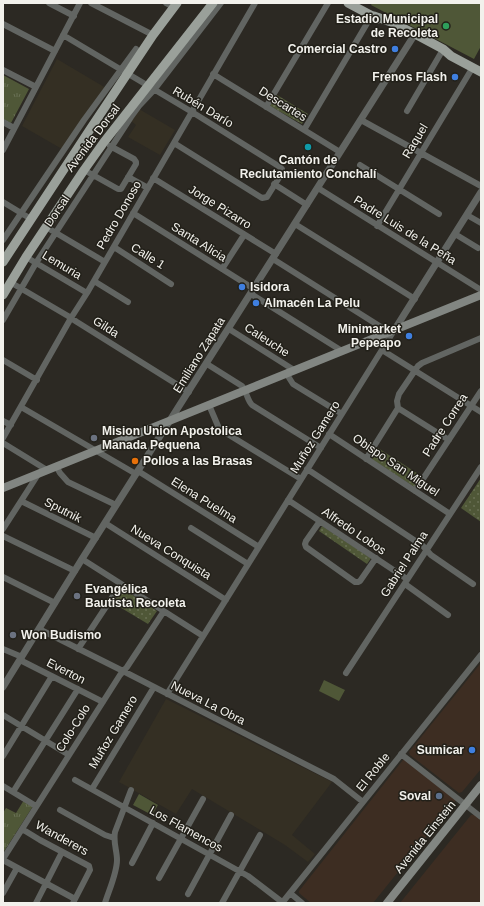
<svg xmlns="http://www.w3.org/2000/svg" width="484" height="906" font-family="Helvetica,sans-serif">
  <defs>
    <pattern id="grass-tufts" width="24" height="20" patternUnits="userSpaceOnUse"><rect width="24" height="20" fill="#4f5737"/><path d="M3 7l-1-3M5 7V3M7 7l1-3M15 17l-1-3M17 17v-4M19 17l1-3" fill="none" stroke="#697054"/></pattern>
    <pattern id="park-dots" width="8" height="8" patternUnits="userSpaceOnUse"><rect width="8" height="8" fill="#4f5737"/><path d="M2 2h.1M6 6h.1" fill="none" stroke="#697054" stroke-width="1.8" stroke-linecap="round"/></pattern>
  </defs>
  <rect width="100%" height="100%" fill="#2c2923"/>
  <!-- commercial -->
  <path fill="#3d2d22" d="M481 663V769L462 792 459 793 410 755 409 752Z
    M403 760H405L456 800 373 903H311L299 893V891Z
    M471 815H475L481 820V903H400Z"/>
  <!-- built -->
  <path fill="#342f23" d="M57 59 106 88 62 149 22 126Z
    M139 109 175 130 160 155 128 137 136 125 131 121Z
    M166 699 332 782 292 835 315 854 308 862 285 845 192 789 176 814 119 782Z"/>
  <!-- grass -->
  <path fill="url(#grass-tufts)" d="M3 75 29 89 11 123 3 119Z
    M24 800 33 806 3 853V813L6 808 16 813Z"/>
  <!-- park -->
  <path fill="url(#park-dots)" d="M277 95 308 114 302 124 270 106Z
    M378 448 423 477 416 488 371 459Z
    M481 478V522L461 508Z
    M322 526 371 558 367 564 319 531Z
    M122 588 157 611 148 624 113 603Z"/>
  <!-- garden -->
  <path fill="#4f5737" d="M372 3H481V46L474 59 371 5Z
    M324 680 345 690 339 701 319 691Z
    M139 794 158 805 152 815 133 805Z"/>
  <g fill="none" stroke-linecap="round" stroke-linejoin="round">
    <!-- minor -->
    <path stroke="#626562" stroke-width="6" d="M49 3 74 16
      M91 3 153 35
      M166 3 174 7
      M3 24 55 51
      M63 35 192 112 280 167 282 169V173L267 197 262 198 174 143
      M3 70 36 87
      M213 74 340 152
      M266 107 328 3
      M407 111 441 53
      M361 120 481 186
      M3 122 14 128
      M304 130 372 15
      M3 150 80 3
      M360 165 439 214
      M84 170 118 189H121L136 164V162L134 159 110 146
      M128 177 148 188
      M153 178 276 254
      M274 184 307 205
      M318 188 481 290
      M3 202 31 219
      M133 213 254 289
      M467 215 481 223
      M295 224 415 299
      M377 226 473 67
      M46 227 105 262
      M455 234 478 248
      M3 240 84 120 136 49
      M114 247 171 284
      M26 257 87 293
      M273 259 389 332
      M222 269 244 235
      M94 281 128 302
      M10 282 68 316 77 322 189 392
      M251 294 342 351
      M3 320 36 263 131 117 139 106 154 90 221 3
      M229 329 294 370
      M382 350 481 412
      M3 360 37 380
      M207 364 242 386C247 392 247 400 252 405L321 448
      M286 373 293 384 342 414
      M209 405 218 426 221 430 301 479
      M21 407 136 474
      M398 408 449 440
      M3 421 11 425
      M329 434 450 514
      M3 438 71 318 87 293 255 3
      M3 443 47 470
      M366 459 398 408 397 401 399 394 418 366 422 363 481 338
      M56 466 60 473 68 482 116 505
      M307 469 423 546 431 555 473 584
      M138 471 259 547
      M415 491 481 391
      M288 500 407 579
      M21 501 96 538
      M320 521 306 541 305 544 306 547 355 582H358L360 581 376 558
      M105 523 226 600
      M191 528 248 564
      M3 529 39 473
      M3 536 75 571
      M82 559 203 636
      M3 577 55 603
      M405 584 448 615
      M39 629 123 671 334 779 363 802
      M3 649 22 657
      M78 649 121 584
      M20 660 103 702
      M346 673 481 467
      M167 694 395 329
      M3 715 69 755
      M401 754 481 817
      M3 756 52 676
      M75 780 248 876 282 902
      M3 786 36 806
      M92 789 154 687
      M13 792 78 689
      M60 810 105 835 114 838
      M22 829 40 840 89 866 90 870 73 903
      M3 859 120 675 127 667 164 611
      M3 860 75 899
      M132 863 153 823
      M159 878 203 799
      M3 893 17 868
      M290 893 302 903
      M188 894 231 815
      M36 903 62 852
      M105 903C109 890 117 873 117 860 117 851 113 842 115 832L131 790
      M222 903 260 835
      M282 903 481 655"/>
    <!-- tertiary -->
    <path stroke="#626562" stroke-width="7" d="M395 329 481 192
      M3 687 82 559 415 34"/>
    <!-- secondary -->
    <path stroke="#828682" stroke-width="8" d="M3 488 481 295
      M387 903 481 785"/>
    <!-- primary -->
    <path stroke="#9aa09a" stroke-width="9" d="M348 3 378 19
      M374 16 391 22 415 34 443 49 451 56 481 72
      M3 262 89 131 153 35 177 3
      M3 295 26 257 84 170 104 142 213 3"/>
  </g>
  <!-- markers -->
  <circle fill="#2e9e5b" stroke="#222019" stroke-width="1.5" cx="446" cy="26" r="4"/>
  <g fill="#3f7fe0" stroke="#222019" stroke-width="1.5">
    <circle cx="395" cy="49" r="4"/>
    <circle cx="455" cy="77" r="4"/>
    <circle cx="242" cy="287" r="4"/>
    <circle cx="256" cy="303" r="4"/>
    <circle cx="409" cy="336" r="4"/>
    <circle cx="472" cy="750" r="4"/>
  </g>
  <circle fill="#0f9aa8" stroke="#222019" stroke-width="1.5" cx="308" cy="147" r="4"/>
  <g fill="#6b7280" stroke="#222019" stroke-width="1.5">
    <circle cx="94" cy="438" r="4"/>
    <circle cx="77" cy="596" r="4"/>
    <circle cx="13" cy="635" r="4"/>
  </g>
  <circle fill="#e8710a" stroke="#222019" stroke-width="1.5" cx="135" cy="461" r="4"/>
  <circle fill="#5c6f8a" stroke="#222019" stroke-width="1.5" cx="439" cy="796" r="4"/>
  <g text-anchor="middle" stroke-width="3" stroke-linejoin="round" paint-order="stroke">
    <!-- poi labels -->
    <g font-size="12" font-weight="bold" fill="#f2f1ec" stroke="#222019" text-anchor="end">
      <text x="438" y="23">Estadio Municipal<tspan x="438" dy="14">de Recoleta</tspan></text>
      <text x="387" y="53">Comercial Castro</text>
      <text x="447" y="81">Frenos Flash</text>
      <text x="308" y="164" text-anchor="middle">Cantón de<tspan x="308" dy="14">Reclutamiento Conchalí</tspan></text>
      <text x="250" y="291" text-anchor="start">Isidora</text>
      <text x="264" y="307" text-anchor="start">Almacén La Pelu</text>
      <text x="401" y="333">Minimarket<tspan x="401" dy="14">Pepeapo</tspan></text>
      <text x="102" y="435" text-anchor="start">Mision Union Apostolica<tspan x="102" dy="14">Manada Pequena</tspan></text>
      <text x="143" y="465" text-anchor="start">Pollos a las Brasas</text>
      <text x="85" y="593" text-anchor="start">Evangélica<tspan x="85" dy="14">Bautista Recoleta</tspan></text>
      <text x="21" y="639" text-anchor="start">Won Budismo</text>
      <text x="464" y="754">Sumicar</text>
      <text x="431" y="800">Soval</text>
    </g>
    <!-- street labels -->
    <g font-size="12" fill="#f2f1ec" stroke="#222019">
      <text transform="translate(283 104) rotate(32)" y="4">Descartes</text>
      <text transform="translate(203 107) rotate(31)" y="4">Rubén Darío</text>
      <text transform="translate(93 138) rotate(-53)" y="4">Avenida Dorsal</text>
      <text transform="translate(415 141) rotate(-59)" y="4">Raquel</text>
      <text transform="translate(220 207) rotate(32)" y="4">Jorge Pizarro</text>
      <text transform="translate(57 211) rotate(-56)" y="4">Dorsal</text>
      <text transform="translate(119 215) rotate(-60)" y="4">Pedro Donoso</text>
      <text transform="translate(405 230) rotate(32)" y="4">Padre Luis de la Peña</text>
      <text transform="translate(199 242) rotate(32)" y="4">Santa Alicia</text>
      <text transform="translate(148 256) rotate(32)" y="4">Calle 1</text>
      <text transform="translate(62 265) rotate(31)" y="4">Lemuria</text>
      <text transform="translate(106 327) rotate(32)" y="4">Gilda</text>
      <text transform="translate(267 340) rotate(33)" y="4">Caleuche</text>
      <text transform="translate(199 355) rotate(-58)" y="4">Emiliano Zapata</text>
      <text transform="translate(445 425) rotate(-57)" y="4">Padre Correa</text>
      <text transform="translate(315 437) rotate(-58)" y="4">Muñoz Gamero</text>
      <text transform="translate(396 465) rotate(34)" y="4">Obispo San Miguel</text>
      <text transform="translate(204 500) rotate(32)" y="4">Elena Puelma</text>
      <text transform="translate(63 510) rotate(27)" y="4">Sputnik</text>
      <text transform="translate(354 531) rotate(34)" y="4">Alfredo Lobos</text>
      <text transform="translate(171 552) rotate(32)" y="4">Nueva Conquista</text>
      <text transform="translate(404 564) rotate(-57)" y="4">Gabriel Palma</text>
      <text transform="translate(66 671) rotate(27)" y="4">Everton</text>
      <text transform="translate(208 703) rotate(27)" y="4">Nueva La Obra</text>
      <text transform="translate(73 728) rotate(-58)" y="4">Colo-Colo</text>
      <text transform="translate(113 732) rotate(-59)" y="4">Muñoz Gamero</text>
      <text transform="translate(373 772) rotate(-51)" y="4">El Roble</text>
      <text transform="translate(186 829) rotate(29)" y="4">Los Flamencos</text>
      <text transform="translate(425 837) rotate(-51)" y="4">Avenida Einstein</text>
      <text transform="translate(62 838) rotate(29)" y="4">Wanderers</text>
    </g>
  </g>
  <!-- border -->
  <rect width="484" height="906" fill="none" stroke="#f2f1ec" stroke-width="8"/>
</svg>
